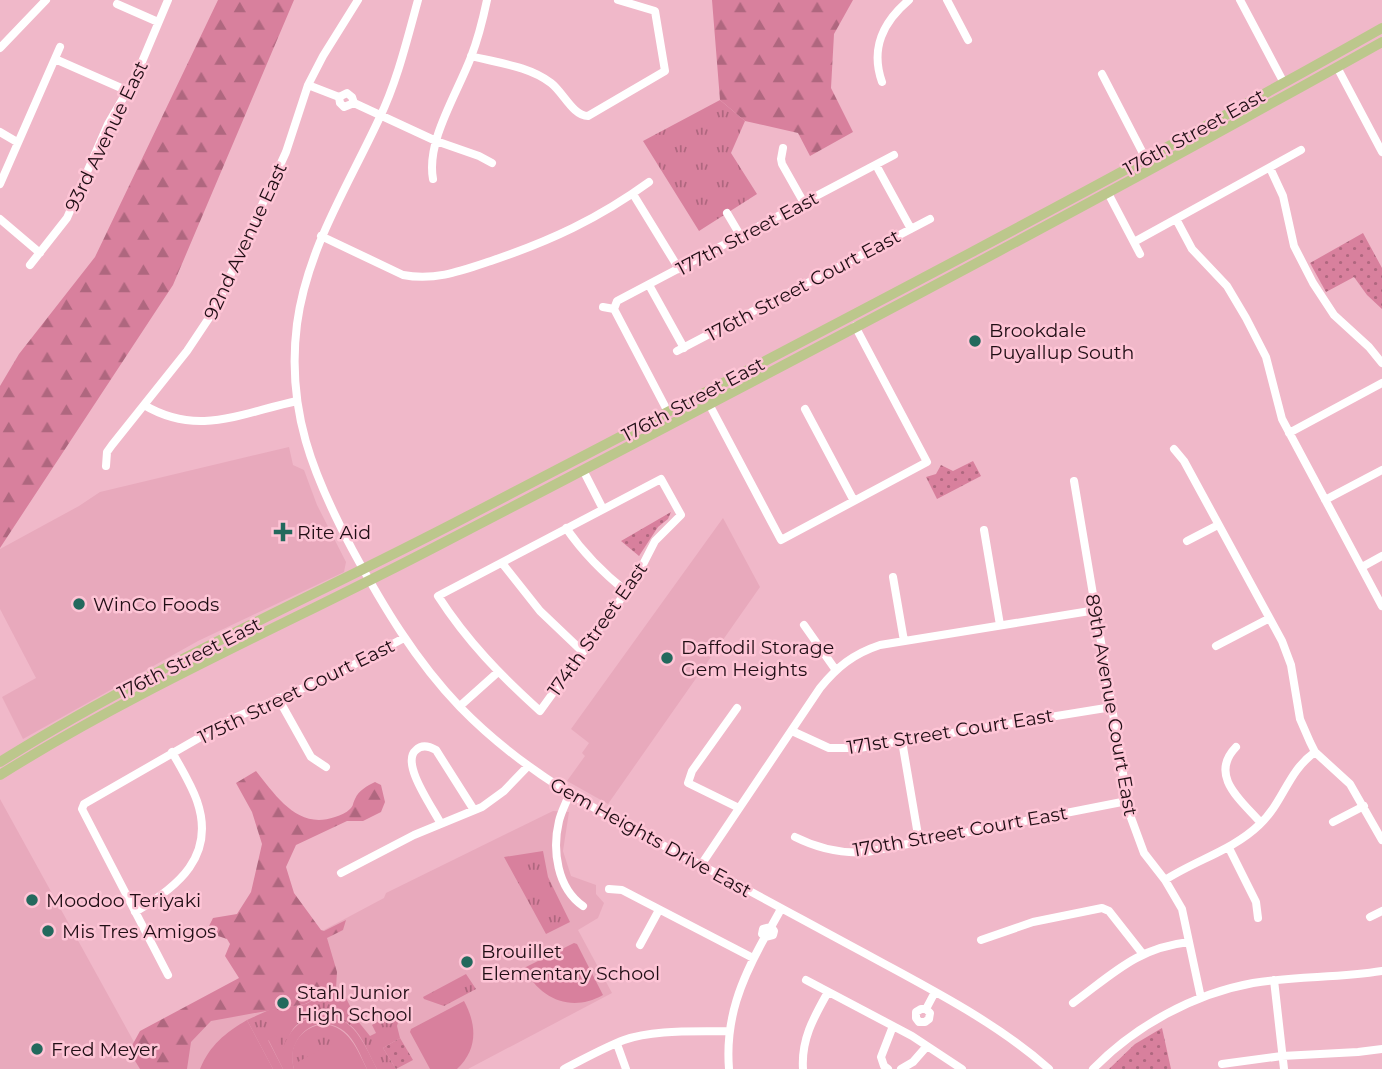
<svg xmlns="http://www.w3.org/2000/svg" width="1382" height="1069" font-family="Montserrat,sans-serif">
  <defs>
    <pattern id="grass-tufts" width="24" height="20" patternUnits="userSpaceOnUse" patternTransform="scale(1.75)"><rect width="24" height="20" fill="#d8809d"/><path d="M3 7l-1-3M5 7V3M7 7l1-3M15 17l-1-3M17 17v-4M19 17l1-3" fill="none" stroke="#af677f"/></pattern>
    <pattern id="forest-firs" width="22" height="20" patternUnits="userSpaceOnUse" patternTransform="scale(1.75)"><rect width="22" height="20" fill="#d8809d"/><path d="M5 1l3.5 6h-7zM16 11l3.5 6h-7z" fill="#af677f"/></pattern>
    <pattern id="park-dots" width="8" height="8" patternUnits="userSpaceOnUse" patternTransform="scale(1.75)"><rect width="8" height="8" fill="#d8809d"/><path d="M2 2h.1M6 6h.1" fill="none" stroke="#af677f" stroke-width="1.8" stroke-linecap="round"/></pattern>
  </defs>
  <rect width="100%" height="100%" fill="#f0b8c9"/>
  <!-- built -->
  <path fill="#e8a9bc" d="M289 447 293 465 304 470 317 505 346 562 344 572 198 641 23 739 2 697 36 678 0 609V549L79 506 100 492Z
    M723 518 760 587 608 804 567 781 585 756 582 753 589 743 571 729Z
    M0 799 134 1042 322 931 384 898 386 893 553 811 569 812 563 851 571 876 596 885V894L604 903 598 918 578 930 612 993 468 1069H0Z"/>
  <!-- grass -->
  <path fill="url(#grass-tufts)" d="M720 100 745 121 731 153 757 194 699 231 643 141Z
    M543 851 548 877 570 922 546 934 504 857Z
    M466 974 476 989 444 1006 424 999 423 997Z
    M336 988 342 990 357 1020 370 1036 376 1033 372 1025 402 1008 397 1026 400 1038 383 1048 396 1069H377C370 1057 365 1042 356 1031 341 1012 308 1009 293 1029 289 1035 286 1043 283 1049L268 1040 283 1069H273L247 1020 269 1010 306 1004Z
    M324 1024C349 1027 357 1049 367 1069H294C287 1046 301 1027 324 1024Z"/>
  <!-- forest -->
  <path fill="url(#forest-firs)" d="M218 0H294L173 285 0 548V386L19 354 95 257Z
    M712 0H853L834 34 831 88 853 132 810 156 798 133 745 121 720 100Z
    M256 771C277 797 298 830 335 817 341 815 346 813 350 809 354 805 352 805 355 799 359 790 367 786 375 782L381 785 385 802 381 812 363 821H347L296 845 286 867 294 893 321 930 324 931 346 920 343 930 327 938 337 972 336 988 305 1004 211 1021 191 1042 187 1069H140L129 1051 140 1031 239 978 225 956 230 944 227 939 206 932 213 918 237 914 251 892 262 844 252 812 236 783Z"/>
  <!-- park -->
  <path fill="url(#park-dots)" d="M1363 233 1382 268V309L1367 295 1354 277 1326 292 1310 263Z
    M973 461 981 476 937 499 926 477 936 474 941 465 953 471Z
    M671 512 668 519 658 527 639 556 621 541Z
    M1162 1028 1171 1069H1109L1135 1044Z
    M400 1038 413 1060 396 1069 383 1048Z"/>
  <!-- pitch -->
  <path fill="#d8809d" d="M574 943 577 944 603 995C571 1013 540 999 524 968Z
    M464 1001C477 1025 478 1049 457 1069H430L410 1032 411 1029Z
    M321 1015C354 1015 364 1044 377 1069H367C361 1057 355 1039 344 1031 316 1010 285 1039 294 1069H283L268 1039 276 1035 283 1048C289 1030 301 1018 321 1015Z
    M247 1020 273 1069H200C210 1045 225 1033 247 1020Z
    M346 1036 363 1069H299L296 1063Z"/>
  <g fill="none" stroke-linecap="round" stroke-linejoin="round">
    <!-- minor -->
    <path stroke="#fff" stroke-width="8" d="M418 0C407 40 397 82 379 119 348 186 307 249 297 324 286 410 313 475 352 549 383 606 415 660 460 707 530 779 611 818 699 864 756 894 812 925 868 955 930 989 996 1022 1049 1069
      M947 0 968 40
      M1240 0 1284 83
      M117 4 158 22
      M0 48 46 0
      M471 56C498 63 529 66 551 83 563 92 573 116 588 116L665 71 655 11 618 0
      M55 59 128 91
      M1337 67 1382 152
      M1102 74 1148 163
      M882 82C870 48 883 22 909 0
      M308 85 339 97
      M354 103 344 107 340 103 339 97 347 93 352 97 354 103 436 141 479 156 492 163
      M0 132 17 142
      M783 148 781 159 782 164 804 203
      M876 165 911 229
      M1270 168 1283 196 1294 246 1313 283 1334 315 1369 347 1382 363
      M433 179C426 141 457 94 471 57 478 39 483 19 487 0
      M0 184 60 47
      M1108 193 1140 254
      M633 194 679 269
      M727 213 740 235
      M0 219 40 253
      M1176 219 1192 249 1227 286 1246 318 1266 357 1282 419 1382 606
      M321 236 403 275C435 281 461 271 491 261 550 241 598 219 649 182
      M1134 242 1301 150
      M30 265 67 218 108 124 136 76 168 0
      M649 285 684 348
      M603 307 614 309
      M614 309 617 301 894 155
      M614 309 668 412
      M677 351 930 219
      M709 404 781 540 927 462 855 326
      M144 405C198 437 241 413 297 401
      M805 409 854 501
      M1289 433 1382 383
      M1174 449 1184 461 1282 641 1291 665 1300 719 1310 742 1315 752 1350 784 1382 840
      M106 466 107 452 112 445 187 351 215 309 286 152 308 85 323 56 358 0
      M583 470 603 509
      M661 479 681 515 655 541 636 578 540 711C501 676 467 641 438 596Z
      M1074 481 1130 815 1144 853 1165 880 1182 909 1201 998
      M1325 500 1382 470
      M566 528C584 554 603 573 627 592
      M984 530 1000 625
      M1187 541 1218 525
      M502 563 540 611 583 652
      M1362 567 1382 556
      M893 577 904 641
      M804 625 835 669
      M1216 646 1268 619
      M278 698 311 757 326 767
      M460 706 498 672
      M737 708 692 771 688 783 739 808
      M792 731 829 748H859L1112 707
      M902 741 919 841
      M1236 747C1208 776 1242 801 1261 823
      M569 795C566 803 561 812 559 821 552 850 557 888 583 906
      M1333 822 1364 806
      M441 824C433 808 400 763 416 750 422 744 429 746 436 750L474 810
      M795 837C819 849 841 854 867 852L1127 801
      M1229 848 1256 902 1258 918
      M701 865 820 688C837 667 853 654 880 645L1096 610
      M341 873 414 835 482 807 504 791 528 766
      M1165 880C1196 860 1233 850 1259 825 1284 802 1287 772 1315 752
      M609 889 622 890 753 958
      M135 912C178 887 216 856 197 801 191 784 181 768 172 752
      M1370 917 1382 911
      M771 927 774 931 773 935 765 937 762 934 763 929 771 927 781 909
      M981 940 1033 922 1102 908 1109 911 1142 953
      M640 945 659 910
      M168 975 82 809 84 804 232 719 340 672 404 638
      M806 980 912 1036 962 1069
      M1274 980 1284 1069
      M1073 1003C1114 973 1137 948 1189 942
      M926 1009H921L916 1012V1018L919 1022H925L929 1019 930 1013 926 1009 935 992
      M617 1044 626 1069
      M1222 1064 1282 1056 1358 1052 1382 1049
      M564 1069C584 1059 603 1048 624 1040 654 1029 698 1032 729 1031
      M729 1069C725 1019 741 980 765 937
      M803 1069C801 1039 814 1017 828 992
      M888 1069 884 1066 881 1057 893 1026
      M901 1069 913 1062 927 1046
      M1093 1069C1135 1026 1193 994 1253 983 1295 976 1339 978 1382 971"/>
    <!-- major -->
    <path stroke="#bcc78c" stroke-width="10" d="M0 762C149 668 311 598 466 517 773 357 1081 198 1382 28
      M0 775C140 687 292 622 439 545 755 381 1071 216 1382 42"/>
  </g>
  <!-- markers -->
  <g fill="#23695d" stroke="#fec5d6" stroke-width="2.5">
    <circle cx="975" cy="341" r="7"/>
    <path d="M279.5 521.5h7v7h7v7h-7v7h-7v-7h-7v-7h7z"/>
    <circle cx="79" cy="604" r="7"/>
    <circle cx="667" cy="658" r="7"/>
    <circle cx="32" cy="900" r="7"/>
    <circle cx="48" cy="931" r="7"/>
    <circle cx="467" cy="962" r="7"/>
    <circle cx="283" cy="1003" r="7"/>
    <circle cx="37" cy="1049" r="7"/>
  </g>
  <g text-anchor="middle" stroke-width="5" stroke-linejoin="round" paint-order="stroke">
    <!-- street labels -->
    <g font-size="19" fill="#210e15" stroke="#fec5d6">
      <text transform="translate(1194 132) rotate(-29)" y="7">176th Street East</text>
      <text transform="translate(106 136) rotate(-64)" y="7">93rd Avenue East</text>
      <text transform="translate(747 233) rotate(-28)" y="7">177th Street East</text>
      <text transform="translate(245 241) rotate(-65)" y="7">92nd Avenue East</text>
      <text transform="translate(803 285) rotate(-28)" y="7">176th Street Court East</text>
      <text transform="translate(693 399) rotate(-28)" y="7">176th Street East</text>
      <text transform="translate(597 629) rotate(-55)" y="7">174th Street East</text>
      <text transform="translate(189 658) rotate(-27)" y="7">176th Street East</text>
      <text transform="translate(296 691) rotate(-26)" y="7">175th Street Court East</text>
      <text transform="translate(1112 705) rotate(80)" y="7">89th Avenue Court East</text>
      <text transform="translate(950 731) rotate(-9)" y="7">171st Street Court East</text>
      <text transform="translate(960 831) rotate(-10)" y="7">170th Street Court East</text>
      <text transform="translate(651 837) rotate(29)" y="7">Gem Heights Drive East</text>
    </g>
    <!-- poi labels -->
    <g font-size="19" fill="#210e15" stroke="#fec5d6" text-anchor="start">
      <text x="989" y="337">Brookdale<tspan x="989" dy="22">Puyallup South</tspan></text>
      <text x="297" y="539">Rite Aid</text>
      <text x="93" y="611">WinCo Foods</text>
      <text x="681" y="654">Daffodil Storage<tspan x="681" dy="22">Gem Heights</tspan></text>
      <text x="46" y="907">Moodoo Teriyaki</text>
      <text x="62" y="938">Mis Tres Amigos</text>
      <text x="481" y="958">Brouillet<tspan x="481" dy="22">Elementary School</tspan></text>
      <text x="297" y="999">Stahl Junior<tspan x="297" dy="22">High School</tspan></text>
      <text x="51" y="1056">Fred Meyer</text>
    </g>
  </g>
</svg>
